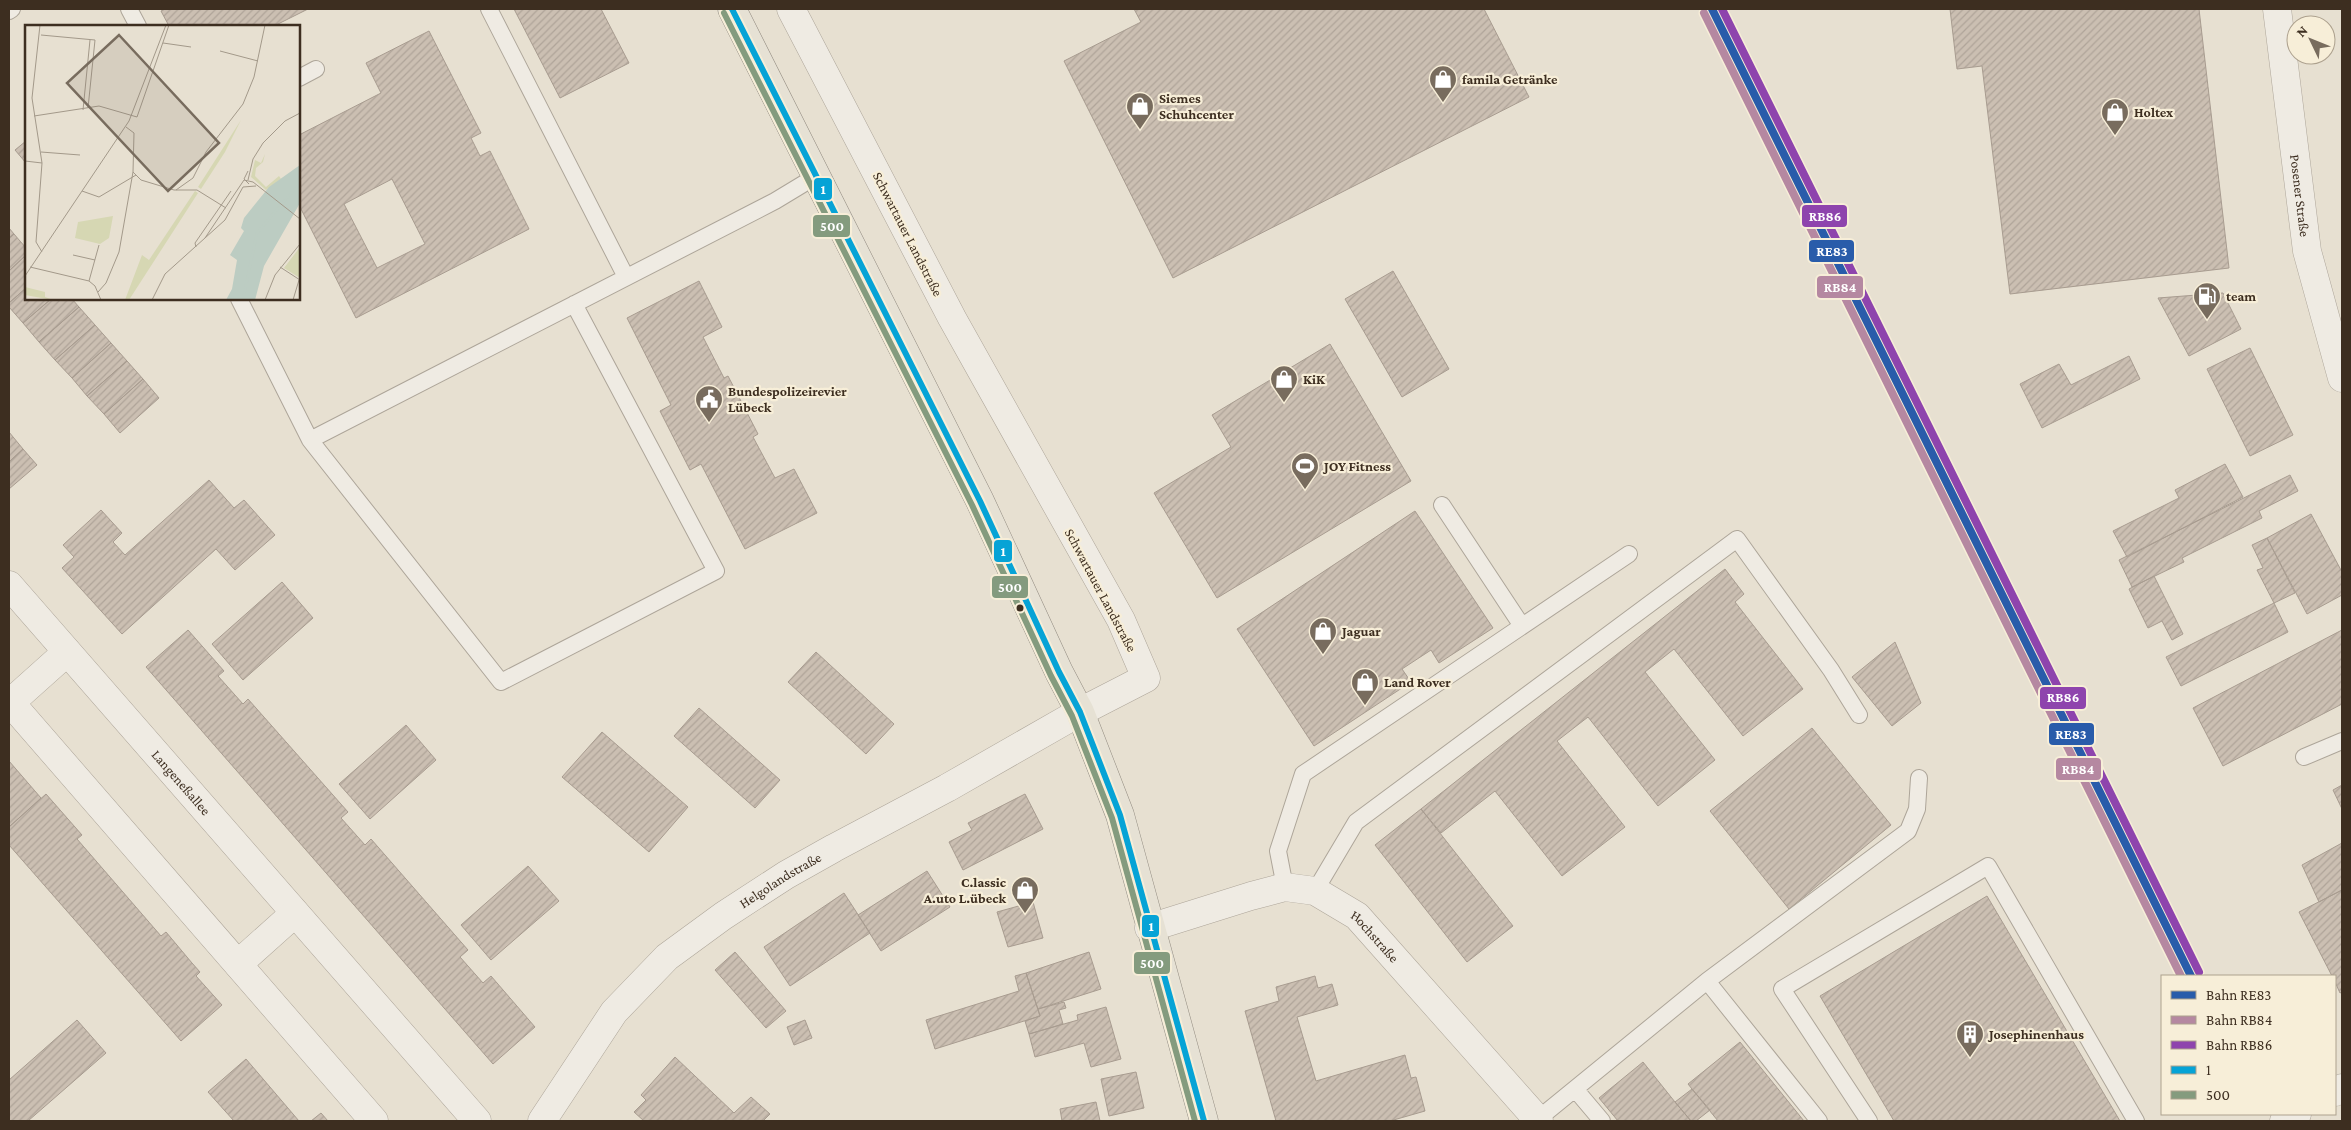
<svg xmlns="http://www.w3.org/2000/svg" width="2351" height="1130" font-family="'Crimson Pro',serif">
  <defs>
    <pattern id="building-hatch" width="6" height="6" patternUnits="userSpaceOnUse" patternTransform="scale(1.25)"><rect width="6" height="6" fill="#cbbfb2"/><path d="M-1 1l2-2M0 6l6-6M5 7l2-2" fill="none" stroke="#afa499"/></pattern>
  </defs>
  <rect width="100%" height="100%" fill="#e7e0d1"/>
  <!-- building -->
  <path fill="url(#building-hatch)" stroke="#a89c90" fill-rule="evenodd" d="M165 9H308L274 26H169L161 11Z
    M514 9H601L629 63 560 98Z
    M1134 9H1484L1529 97 1173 278 1064 61 1141 22Z
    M1950 9H2199L2229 268 2010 294 1982 66 1957 69Z
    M429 31 481 133 471 138 480 156 490 151 529 229 356 318 299 205V135L381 93 366 63ZM392 179 425 244 377 268 344 204Z
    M26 141V163L15 150Z
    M9 228 14 234 9 238Z
    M14 234 26 248V255L9 271V238Z
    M26 255V288L9 303V271Z
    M1393 271 1449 369 1402 397 1345 299Z
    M699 281 722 327 703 337 724 378 728 376 758 434 753 437 775 478 794 469 817 513 745 549 701 464 690 470 660 411 671 405 627 318Z
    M26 288V299H51L23 323 9 307V303Z
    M2223 293 2241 329 2189 356 2158 298Z
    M51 299H72L79 307 39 342 23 323Z
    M79 307 95 325 55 360 39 342Z
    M95 325 111 343 72 378 55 360Z
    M111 343 127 361 87 396 72 378Z
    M1330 344 1411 481 1217 598 1154 493 1231 447 1212 415Z
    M2250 348 2293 435 2250 456 2207 369Z
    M2129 356 2140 379 2042 428 2020 384 2059 364 2071 385Z
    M127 361 143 379 104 414 87 396Z
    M143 379 159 398 120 433 104 414Z
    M9 432 23 449 9 462Z
    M23 449 37 465 9 489V462Z
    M2225 464 2243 497 2127 557 2113 531 2179 498 2175 490Z
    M2290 475 2298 491 2259 511 2262 518 2182 558 2184 562 2132 587 2119 560Z
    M209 480 234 508 244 500 275 535 235 570 216 549 122 634 62 568 74 557 63 545 101 510 122 533 113 542 125 555Z
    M1415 511 1493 628 1439 663 1431 650 1402 669 1411 682 1314 746 1237 629Z
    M2311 514 2342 572V595L2307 614 2267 538Z
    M2267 538 2295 593 2274 603 2257 570 2263 568 2252 545Z
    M1725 569 1744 594 1735 602 1803 689 1743 736 1674 649 1645 672 1715 760 1658 806 1588 717 1557 741 1625 827 1562 876 1495 791 1441 833 1421 809Z
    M2154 576 2183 634 2172 640 2162 621 2148 628 2129 589Z
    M282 582 313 618 243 680 212 644Z
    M2274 603 2288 632 2181 686 2166 657Z
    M188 630 224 671 218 676 243 704 248 699 348 812 341 818 365 845 371 839 468 950 460 957 483 983 491 976 535 1027 493 1064 146 667Z
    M2342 630V704L2223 766 2193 708Z
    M1895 642 1921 703 1892 726 1852 677Z
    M816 652 894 724 866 754 788 682Z
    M699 708 780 780 755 808 674 736Z
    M406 725 436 760 370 819 339 784Z
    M1812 728 1891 825 1789 909 1710 811Z
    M602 732 688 807 649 852 562 777Z
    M9 761 41 798 9 827Z
    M2342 785V809L2333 790Z
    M46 794 82 835 77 839 161 936 166 932 192 963 200 972 196 976 222 1005 181 1041 9 845V827Z
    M1025 794 1043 829 963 870 949 842 972 830 968 823Z
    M1421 809 1513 926 1467 962 1375 845Z
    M2342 843V890L2319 902 2302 865Z
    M528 866 559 901 491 960 461 925Z
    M927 871 950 907 881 951 858 915Z
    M2342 890V992L2340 993 2335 982V976H2332L2299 912Z
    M844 893 870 933 790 986 764 947Z
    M1987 896 2120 1121H1894L1820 996Z
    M1033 902 1043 938 1008 947 997 912Z
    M735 952 786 1011 766 1028 715 970Z
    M1089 952 1101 989 1038 1009 1026 973Z
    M1026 973 1040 1016 935 1049 926 1020 1019 991 1015 976Z
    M1315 976 1318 988 1332 984 1338 1005 1297 1017 1316 1081 1405 1055 1411 1078 1416 1077 1425 1111 1390 1121H1276L1245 1011 1279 1001 1276 987Z
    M1064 1002 1066 1008 1059 1010 1063 1024 1029 1034 1025 1021 1040 1016 1038 1009Z
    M1106 1007 1121 1059 1091 1067 1084 1043 1035 1057 1029 1034 1078 1020 1077 1015Z
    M77 1020 106 1053 28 1121H9V1080Z
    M805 1020 812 1038 794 1045 787 1027Z
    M1740 1042 1804 1121H1718L1692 1089 1688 1084Z
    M675 1057 734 1113 751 1097 770 1114 763 1121H644L634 1112 646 1100 641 1095Z
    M246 1059 299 1121H234L208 1092Z
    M1643 1062 1675 1102 1691 1121H1618L1599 1098Z
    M1136 1072 1144 1108 1109 1116 1101 1079Z
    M1692 1089 1710 1110 1696 1121H1691L1675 1102Z
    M1096 1102 1100 1121H1062L1060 1109Z
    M321 1113 328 1121H311Z"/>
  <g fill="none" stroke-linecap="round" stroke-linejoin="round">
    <!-- service casing -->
    <g stroke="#ada599" stroke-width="18">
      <path id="service" d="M129 9 138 26
        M489 9 626 277
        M9 11 12 9
        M299 78 316 69
        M239 299 310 440 775 201 818 175
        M310 440 501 682 716 571 574 304
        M1442 505 1522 626
        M2304 757 2342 741
        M1285 887 1278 851 1303 774 1629 554
        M1315 891 1356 822 1737 539 1831 670 1859 715
        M1707 981 1819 1121
        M1575 1089 1602 1121
        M1538 1119 1707 981 1908 831 1917 809 1919 778
        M1869 1121 1782 989 1988 866 2136 1121"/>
    </g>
    <!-- minor casing -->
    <g stroke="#ada599" stroke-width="29">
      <g id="minor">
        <path id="s1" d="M9 585 477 1121"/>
        <path d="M9 701 374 1121"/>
        <path d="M10 703 67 652"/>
        <path id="s2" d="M1149 928 1251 896 1285 887 1315 891 1357 916 1539 1121"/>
        <path d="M238 964 295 913"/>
        <path d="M2335 1092 2342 1088"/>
        <path id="s3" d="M542 1121 614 1012 667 957 723 916 786 875 834 848 947 788 1080 712 1146 678 1121 620 952 318 791 9"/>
        <path d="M2284 1121 2297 1114"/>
      </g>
    </g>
    <!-- tertiary casing -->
    <g stroke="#ada599" stroke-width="29">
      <g id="tertiary">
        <path id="s4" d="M2277 9 2307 251 2342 378"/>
      </g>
    </g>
    <!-- primary casing -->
    <g stroke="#928b80" stroke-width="29">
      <path id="primary" d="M732 9 980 501 1059 672 1080 712 1120 815 1204 1121"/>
    </g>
    <!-- service -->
    <use href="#service" stroke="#efebe3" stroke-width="16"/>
    <!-- minor -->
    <use href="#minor" stroke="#efebe3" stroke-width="28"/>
    <!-- tertiary -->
    <use href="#tertiary" stroke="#efebe3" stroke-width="28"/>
    <!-- primary -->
    <use href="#primary" stroke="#e6e1d4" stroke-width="28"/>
    <!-- bus-1 casing -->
    <g stroke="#f7eed8" stroke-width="10">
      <path id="bus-1" d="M732 9 980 501 1059 672 1080 712 1120 815 1204 1121"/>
    </g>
    <!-- bus-2 casing -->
    <g stroke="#f7eed8" stroke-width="10">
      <path id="bus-2" d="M724 13 972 505 1051 676 1072 716 1112 818 1195 1121"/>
    </g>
    <!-- bus-1 -->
    <use href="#bus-1" stroke="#06a3d6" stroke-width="6"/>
    <!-- bus-2 -->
    <use href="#bus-2" stroke="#849b7e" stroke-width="6"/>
    <!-- rail-1 casing -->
    <g stroke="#f7eed8" stroke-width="11">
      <path id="rail-1" d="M1712 9 2191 976"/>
    </g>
    <!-- rail-2 casing -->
    <g stroke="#f7eed8" stroke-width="11">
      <path id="rail-2" d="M1704 13 2181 976"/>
    </g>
    <!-- rail-3 casing -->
    <g stroke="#f7eed8" stroke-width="11">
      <path id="rail-3" d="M1722 9 2199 972"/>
    </g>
    <!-- rail-1 -->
    <use href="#rail-1" stroke="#295caa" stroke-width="8"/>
    <!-- rail-2 -->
    <use href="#rail-2" stroke="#b588a1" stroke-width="8"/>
    <!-- rail-3 -->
    <use href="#rail-3" stroke="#8e44ad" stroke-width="8"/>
  </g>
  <!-- icons -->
  <defs>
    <g id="shop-pin" transform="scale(1.4375)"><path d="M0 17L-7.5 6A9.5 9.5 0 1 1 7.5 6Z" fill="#786c5e" stroke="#f7eed8"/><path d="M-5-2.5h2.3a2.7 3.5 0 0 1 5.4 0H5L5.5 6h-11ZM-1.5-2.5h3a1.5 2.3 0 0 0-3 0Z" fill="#fff"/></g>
    <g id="fuel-pin" transform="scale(1.4375)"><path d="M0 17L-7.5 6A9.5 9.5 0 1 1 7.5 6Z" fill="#786c5e" stroke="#f7eed8"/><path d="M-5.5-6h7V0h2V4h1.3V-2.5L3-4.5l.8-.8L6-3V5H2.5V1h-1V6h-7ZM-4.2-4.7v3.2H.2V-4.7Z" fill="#fff"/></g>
    <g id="civic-pin" transform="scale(1.4375)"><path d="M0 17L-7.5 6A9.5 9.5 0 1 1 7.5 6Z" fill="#786c5e" stroke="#f7eed8"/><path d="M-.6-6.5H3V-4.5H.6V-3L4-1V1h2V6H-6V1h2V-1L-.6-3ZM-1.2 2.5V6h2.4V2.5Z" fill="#fff"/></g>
    <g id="stadium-pin" transform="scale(1.4375)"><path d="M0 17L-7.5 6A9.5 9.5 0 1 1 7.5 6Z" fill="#786c5e" stroke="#f7eed8"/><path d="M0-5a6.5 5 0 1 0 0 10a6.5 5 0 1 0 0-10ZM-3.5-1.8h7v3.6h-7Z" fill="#fff"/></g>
    <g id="building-pin" transform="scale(1.4375)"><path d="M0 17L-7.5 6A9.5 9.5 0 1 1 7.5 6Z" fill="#786c5e" stroke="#f7eed8"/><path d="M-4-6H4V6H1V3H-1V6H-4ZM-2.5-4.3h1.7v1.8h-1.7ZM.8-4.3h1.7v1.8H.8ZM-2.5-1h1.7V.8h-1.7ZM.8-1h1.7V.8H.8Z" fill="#fff"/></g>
  </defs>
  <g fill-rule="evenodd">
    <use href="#shop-pin" x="1443" y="79"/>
    <use href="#shop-pin" x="1140" y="106"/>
    <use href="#shop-pin" x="2115" y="112"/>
    <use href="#fuel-pin" x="2207" y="296"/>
    <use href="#shop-pin" x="1284" y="379"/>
    <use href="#civic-pin" x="709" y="399"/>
    <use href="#stadium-pin" x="1305" y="466"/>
    <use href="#shop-pin" x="1323" y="631"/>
    <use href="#shop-pin" x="1365" y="682"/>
    <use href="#shop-pin" x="1025" y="890"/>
    <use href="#building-pin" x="1970" y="1034"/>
  </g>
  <!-- markers -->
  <circle fill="#3d2e20" stroke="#f7eed8" stroke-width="2" cx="1020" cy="608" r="4.5"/>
  <g text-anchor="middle" stroke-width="4.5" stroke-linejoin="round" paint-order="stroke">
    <!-- poi labels -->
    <g font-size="14" font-weight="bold" fill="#3d2e20" stroke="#f7eed8" text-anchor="start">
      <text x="1462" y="84">famila Getränke</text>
      <text x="1159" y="103">Siemes<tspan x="1159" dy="16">Schuhcenter</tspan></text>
      <text x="2134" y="117">Holtex</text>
      <text x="2226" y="301">team</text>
      <text x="1303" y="384">KiK</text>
      <text x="728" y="396">Bundespolizeirevier<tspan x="728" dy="16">Lübeck</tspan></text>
      <text x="1324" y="471">JOY Fitness</text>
      <text x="1342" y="636">Jaguar</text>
      <text x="1384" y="687">Land Rover</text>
      <text x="1006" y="887" text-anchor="end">C.lassic<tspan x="1006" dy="16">A.uto L.übeck</tspan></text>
      <text x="1989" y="1039">Josephinenhaus</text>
    </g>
    <!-- street labels -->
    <g font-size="14" fill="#3d2e20" stroke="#f7eed8">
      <text dy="5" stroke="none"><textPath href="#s4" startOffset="188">Posener Straße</textPath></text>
      <text transform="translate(908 234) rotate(63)" y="5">Schwartauer Landstraße</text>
      <text transform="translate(1101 590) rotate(62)" y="5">Schwartauer Landstraße</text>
      <text dy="5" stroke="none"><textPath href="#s1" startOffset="262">Langeneßallee</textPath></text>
      <text dy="5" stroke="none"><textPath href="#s3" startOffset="344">Helgolandstraße</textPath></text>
      <text dy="5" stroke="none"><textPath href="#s2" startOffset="248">Hochstraße</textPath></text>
    </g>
  </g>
  <!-- overview -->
  <g transform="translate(25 25)">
    <rect width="275" height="275" fill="#e7e0d1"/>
    <path d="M216 95 200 127 176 164 173 162ZM240 129 238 137 231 143 230 151 241 162 254 151 256 154 241 165 226 152 230 135 236 138ZM170 166 173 168 104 275H100L117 230 124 235ZM88 191 84 213 75 219 50 213 53 197ZM275 222V253L259 243ZM0 262 20 267V272L28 275 0 270Z" fill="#d6d7b3"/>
    <path d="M275 140V178L239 241 230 275H201L207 264 212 235 205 230 219 206 216 203 219 193 244 162Z" fill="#bcccc2"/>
    <path fill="none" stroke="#bcccc2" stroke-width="2.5" d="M258 177 275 159M218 275 232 208 255 181"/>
    <path fill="none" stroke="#a3998a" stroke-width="1" d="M15 0 7 73 17 138 11 217 17 227M16 10 70 15 63 83M138 18 166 22M195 26 233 36M58 85 65 15M9 91 74 81 112 92 144 0M101 102 109 108 108 147 116 155 149 165H172L201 183M16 127 55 130M0 136 17 138M223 146 219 154 224 159M223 155 228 134 238 118 260 96 275 88M151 165 168 153 181 127 218 79 229 52 240 0M57 166 74 172 111 150M180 213 219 155 228 157 275 194M171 222 170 218 206 166M48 230 70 235M5 242 64 256 70 261 76 275M255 242 275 255M0 251 104 96 141 0M64 256 74 220M73 267 81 258 94 227 108 147M127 275 140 249 200 195 218 162 231 161M240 275 250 250 275 219M268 275 274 255"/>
    <path fill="#786c5e" fill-opacity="0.15" stroke="#786c5e" stroke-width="2.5" d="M94 10 194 118 143 166 42 58Z"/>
    <rect width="275" height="275" fill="none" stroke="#3d2e20" stroke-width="2.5"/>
  </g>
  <g stroke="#f7eed8" stroke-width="2">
    <rect x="813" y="177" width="20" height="24" rx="5" fill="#06a3d6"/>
    <rect x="1801" y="204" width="47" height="24" rx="5" fill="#8e44ad"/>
    <rect x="812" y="214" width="39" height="24" rx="5" fill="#849b7e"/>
    <rect x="1808" y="239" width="47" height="24" rx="5" fill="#295caa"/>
    <rect x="1816" y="275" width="48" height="24" rx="5" fill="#b588a1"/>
    <rect x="993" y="539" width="20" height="24" rx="5" fill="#06a3d6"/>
    <rect x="991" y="575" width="38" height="24" rx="5" fill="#849b7e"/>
    <rect x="2039" y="686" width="48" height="24" rx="5" fill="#8e44ad"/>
    <rect x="2048" y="722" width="47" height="24" rx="5" fill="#295caa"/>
    <rect x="2055" y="757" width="47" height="24" rx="5" fill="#b588a1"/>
    <rect x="1141" y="914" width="19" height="24" rx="5" fill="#06a3d6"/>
    <rect x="1133" y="951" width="38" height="24" rx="5" fill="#849b7e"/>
  </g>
  <g font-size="14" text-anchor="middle" font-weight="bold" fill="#fff">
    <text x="823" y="194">1</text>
    <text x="1825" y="221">RB86</text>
    <text x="832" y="231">500</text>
    <text x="1832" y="256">RE83</text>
    <text x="1840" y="292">RB84</text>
    <text x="1003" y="556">1</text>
    <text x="1010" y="592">500</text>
    <text x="2063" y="702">RB86</text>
    <text x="2071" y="739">RE83</text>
    <text x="2078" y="774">RB84</text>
    <text x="1151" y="931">1</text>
    <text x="1152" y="968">500</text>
  </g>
  <!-- border -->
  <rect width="2351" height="1130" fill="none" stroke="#3d2e20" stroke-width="20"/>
  <!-- legend -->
  <rect x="2161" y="975" width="175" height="140" fill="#f7eed8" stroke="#ada18e"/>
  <rect x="2171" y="991" width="25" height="8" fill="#295caa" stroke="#ada18e"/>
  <text x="2206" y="1000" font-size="15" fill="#3d2e20">Bahn RE83</text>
  <rect x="2171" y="1016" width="25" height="8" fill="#b588a1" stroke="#ada18e"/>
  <text x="2206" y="1025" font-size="15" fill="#3d2e20">Bahn RB84</text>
  <rect x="2171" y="1041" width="25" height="8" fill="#8e44ad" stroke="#ada18e"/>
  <text x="2206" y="1050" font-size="15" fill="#3d2e20">Bahn RB86</text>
  <rect x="2171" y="1066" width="25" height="8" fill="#06a3d6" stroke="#ada18e"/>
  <text x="2206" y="1075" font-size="15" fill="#3d2e20">1</text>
  <rect x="2171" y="1091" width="25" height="8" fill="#849b7e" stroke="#ada18e"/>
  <text x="2206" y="1100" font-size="15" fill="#3d2e20">500</text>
  <!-- north arrow -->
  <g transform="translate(2311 40) rotate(313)"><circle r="24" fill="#f7eed8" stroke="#ada18e"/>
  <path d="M0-4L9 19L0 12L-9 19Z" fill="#786c5e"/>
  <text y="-8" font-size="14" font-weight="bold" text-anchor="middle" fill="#3d2e20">N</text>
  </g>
</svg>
